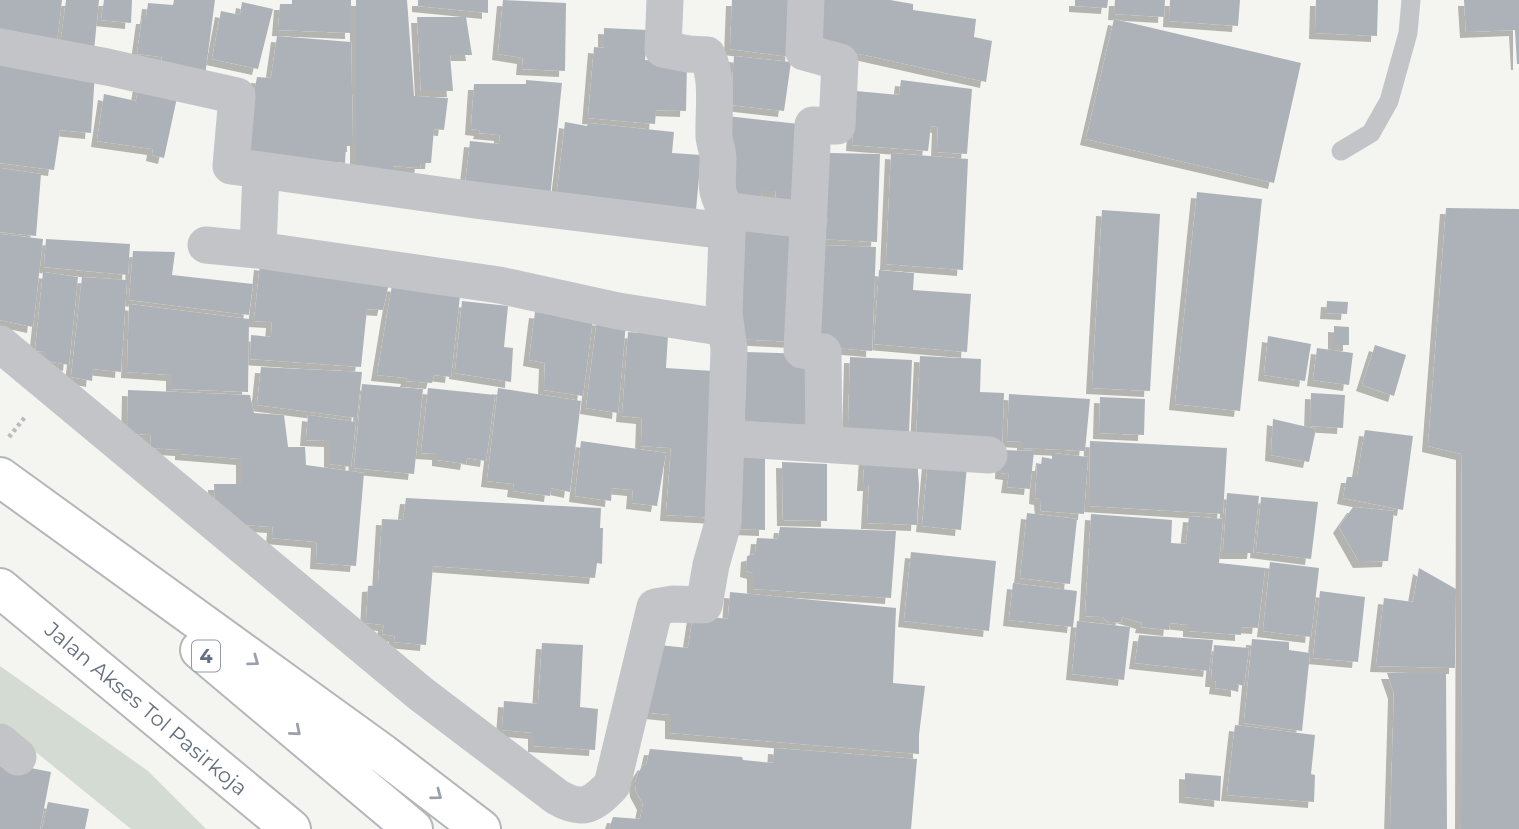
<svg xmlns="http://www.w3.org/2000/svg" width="1519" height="829" font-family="Montserrat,sans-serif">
  <defs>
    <filter id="shadow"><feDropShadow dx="-6" dy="6" stdDeviation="0" flood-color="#0004"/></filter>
  </defs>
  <rect width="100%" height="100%" fill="#f4f4f0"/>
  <!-- green -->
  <path fill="#d4dbd2" d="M0 666 148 771 206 829H131L0 723Z"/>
  <!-- building -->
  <path fill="#adb2b8" filter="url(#shadow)" d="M0 0H62L56 49 0 41Z
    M66 0H99L94 50 60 47Z
    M104 0H132L131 23 101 20Z
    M174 0H215L205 76 160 70 162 57 137 54 142 18H146L148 3 173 5Z
    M292 0H351V33L278 30 280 4H292Z
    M356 0H407L414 96 448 98 444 130 434 129 431 163H421L420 168 393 166V171L368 172 367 166 356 165Z
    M418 0H488V13L418 6Z
    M503 0 566 3 565 71 522 69 523 58 498 54Z
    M732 0H794L791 57 730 49Z
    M817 0H890L913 4V10L976 19 974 37 992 41 986 82 865 55 816 47Z
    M1075 0H1108L1107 8 1075 6Z
    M1115 0H1165L1164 17 1114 14Z
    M1170 0H1240L1238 26 1169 21Z
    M1316 0H1378L1377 36 1315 33Z
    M1464 0H1519V64H1517L1515 30 1466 32Z
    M242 2 273 9 258 69 212 59 221 11 240 15Z
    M417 17H466L472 55H450L453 91H421Z
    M1114 19 1301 63 1274 183 1086 139Z
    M604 28 648 30 645 60 687 62 686 111 656 110 655 124 588 118 594 47 604 48Z
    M277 36 351 42 353 146H346L345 163 286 158 241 157 257 77 271 78Z
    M734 56 791 62 784 111 731 105Z
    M0 61 95 73 91 133 60 130 54 170 0 163Z
    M526 80 562 83 550 198 465 186 470 141 499 144 500 135 479 133 480 130 471 129 474 84H526Z
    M901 80 972 89 967 154 937 152 938 127 931 126 928 151 852 145 856 91 899 95Z
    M139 84 178 93 164 158 152 155 153 149 97 141 104 94 136 101Z
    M727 116 799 124 797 212 775 211 776 191H762L761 201 724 197Z
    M565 122 587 126 588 123 674 132 672 153 701 155 695 221 556 200Z
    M828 153 880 154 877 242 819 239Z
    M891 153 968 159 963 270 886 264Z
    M0 168 41 174 36 236 0 232Z
    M1197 192 1262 199 1240 411 1175 404Z
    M1446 208 1519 209V829H1461L1462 454 1428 446Z
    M1102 210 1160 214 1150 391 1092 388Z
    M743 221 805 240 795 342 735 339Z
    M0 234 43 239 33 327 0 320Z
    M46 239 130 244 128 275 44 267Z
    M818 245 876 247 872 351 812 346Z
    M133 251 175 252 172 275 253 284 249 315 129 300Z
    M260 264 389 283 383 310 367 309 361 367 250 359 251 335 271 337 272 322 254 321Z
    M879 270 914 273 913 290 971 294 967 352 874 344Z
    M43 272 78 277 69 365 47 361V352L35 351Z
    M82 277 127 280 121 372 93 369 92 381 71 377Z
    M392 285 460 296 451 377 434 375 432 383 406 381 407 378 377 375Z
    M462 301 508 306 504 347 513 348 511 382 455 373Z
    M1327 301 1348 302 1347 314 1326 313Z
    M129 304 249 319 248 392 172 389V375L127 372Z
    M535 312 593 318 583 396 544 390 545 363 529 360Z
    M597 319 626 323 618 413 586 408Z
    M1334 326 1349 327V345H1334Z
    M628 332 668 335 666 368 713 371 719 518 666 515 671 448 641 446 642 418 622 416Z
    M1268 336 1311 344 1305 381 1264 375Z
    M1375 345 1406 355 1394 396 1362 385Z
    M1317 348 1353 353 1349 385 1313 380Z
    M745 352 810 354 808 425 743 423Z
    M920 356 981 359 980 392 1004 393 1002 445 916 441Z
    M850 357 912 360 909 433 848 430Z
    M261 367 362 372 357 418 257 405Z
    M362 384 423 389 414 474 354 468Z
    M428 388 495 395 486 461 467 458 466 464 438 460V454L421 453Z
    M498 388 581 401 570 492 551 488 550 496 513 491 514 484 487 481Z
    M128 390 250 395 254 413 284 415 288 447H305L306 465 364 473 356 566 316 563 317 542 272 538 273 527 231 524V511L215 508 214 484H242V459L181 454V450L150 448 151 435 127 433Z
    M1311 393 1345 395 1343 428 1310 426Z
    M1009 394 1090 399 1085 451 1023 448V442L1007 441Z
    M1100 397 1145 399 1144 435 1099 433Z
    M308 415 356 422 351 467 330 464V441L306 440Z
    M1273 419 1316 429 1309 462 1271 455Z
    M1365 430 1413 436 1403 510 1343 498 1347 477H1357Z
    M581 441 666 453 657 506 632 503 633 490 612 488 611 501 575 496Z
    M1090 441 1227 448 1223 514 1089 506Z
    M730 445 765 446V530L739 529Z
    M1002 450 1034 451 1030 489 1007 487 1009 474 1001 473Z
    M1052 453 1088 457 1084 514 1041 511 1040 499 1035 498 1037 465H1041L1042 457 1052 459Z
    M865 454 917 457 919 485 917 525 867 523 869 485H863Z
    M782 462 827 464V521L783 520Z
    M928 462 967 466 961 530 922 526Z
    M1227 493 1259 496 1253 553H1223Z
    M1261 497 1318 502 1311 559 1256 552Z
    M406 498 601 508 600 528H603L602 564 597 563 595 578 433 566 426 645 394 642 395 636 382 634 384 625 366 623 368 586 378 585 382 519 403 520Z
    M1353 507 1394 511 1388 561 1359 562 1339 527Z
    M1027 513 1077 519 1070 584 1020 578Z
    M1091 514 1172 520 1171 543 1186 544 1189 516 1223 519 1219 563 1265 568 1258 628 1241 627V635L1189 631V625L1170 623 1169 630 1141 627 1142 623 1122 617 1121 622 1110 623 1102 617 1085 616Z
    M780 527 896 531 891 598 753 589V573L746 571 747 556 755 554 757 538 778 539Z
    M911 552 996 561 989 631 904 621Z
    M1270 562 1319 568 1311 637 1263 631Z
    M1419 568 1456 589 1455 668 1376 666 1384 598 1413 602Z
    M1013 583 1077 591 1073 627 1009 620Z
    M1320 591 1365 597 1358 662 1313 658Z
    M730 592 896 608 893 683 925 686 919 735V754L671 733V715L642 712 649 644 688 648 693 615 728 619Z
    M1077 621 1130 627 1124 680 1072 674Z
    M1139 635 1213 640 1209 671 1135 663Z
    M1252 639 1289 642V650L1310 653 1302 731 1244 723Z
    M542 643 583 645 580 707 598 709 595 750 534 746V733L502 730 504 701 538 704Z
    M1214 645 1249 648 1244 686 1237 684V691L1215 688 1216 681H1211Z
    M1387 673H1446L1447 829H1390L1394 693Z
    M1235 725 1315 735 1311 774 1315 775 1314 802 1227 795Z
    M774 748 917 759 911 829H609L613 817 640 819 643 804 636 791 635 783 638 773 644 764 646 765 650 749 742 757 743 760 773 763Z
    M0 762 51 772 40 829H0Z
    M1185 773 1221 776 1220 801 1185 797Z
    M48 802 89 809 85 829H42Z"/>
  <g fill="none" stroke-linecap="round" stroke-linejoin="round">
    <!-- motorway casing -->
    <g stroke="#b4b6ba" stroke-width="42">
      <path id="motorway" d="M0 477 383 754 481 829
        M0 588 291 829
        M200 650 413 829"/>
    </g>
    <!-- path -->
    <path stroke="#bbbcbf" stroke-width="4.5" stroke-dasharray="3.5 3.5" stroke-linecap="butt" d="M9 437 25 417"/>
    <!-- service -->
    <path stroke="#c2c4c8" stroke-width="19" d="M1341 151 1371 133 1389 101 1408 33 1411 0"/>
    <!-- minor -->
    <path stroke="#c2c4c8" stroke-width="37" d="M806 0 804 52 840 62 837 126 813 125 802 350 823 352 824 444
      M0 47 107 67 237 96 231 166 261 170
      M728 211 809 220
      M206 245 258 250 499 285 618 311 726 328
      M258 250 261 170 475 200 726 231
      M0 344 421 694 557 797C583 812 593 805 612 785L655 607 673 604 704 605 711 565 723 523 729 349 724 313 728 211C713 193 718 181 718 159 718 151 715 145 714 137 713 110 719 80 707 55L688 54 663 49 665 0
      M726 438 989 455
      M0 742 18 757"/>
    <!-- motorway -->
    <use href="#motorway" stroke="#fff" stroke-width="38"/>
  </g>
  <!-- one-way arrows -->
  <defs><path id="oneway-chevron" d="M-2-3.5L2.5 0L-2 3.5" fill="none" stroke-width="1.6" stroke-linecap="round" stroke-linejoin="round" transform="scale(1.75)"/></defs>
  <g stroke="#9aa1ac">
    <use href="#oneway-chevron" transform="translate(254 661) rotate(36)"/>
    <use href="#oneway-chevron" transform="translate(296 731) rotate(40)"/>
    <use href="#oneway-chevron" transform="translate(437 795) rotate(37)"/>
  </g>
  <g text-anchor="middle" stroke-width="7" stroke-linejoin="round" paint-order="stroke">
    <!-- shield labels -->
    <rect fill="#fff" stroke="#929aa6" stroke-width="2" x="192" y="640.5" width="28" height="31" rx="5"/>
    <g font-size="19" font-weight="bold" fill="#646f80">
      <text x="206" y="663">4</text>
    </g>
    <!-- street labels -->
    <g font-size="21" fill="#646f80" stroke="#fff">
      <text transform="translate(146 709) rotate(40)" y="7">Jalan Akses Tol Pasirkoja</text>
    </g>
  </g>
</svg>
